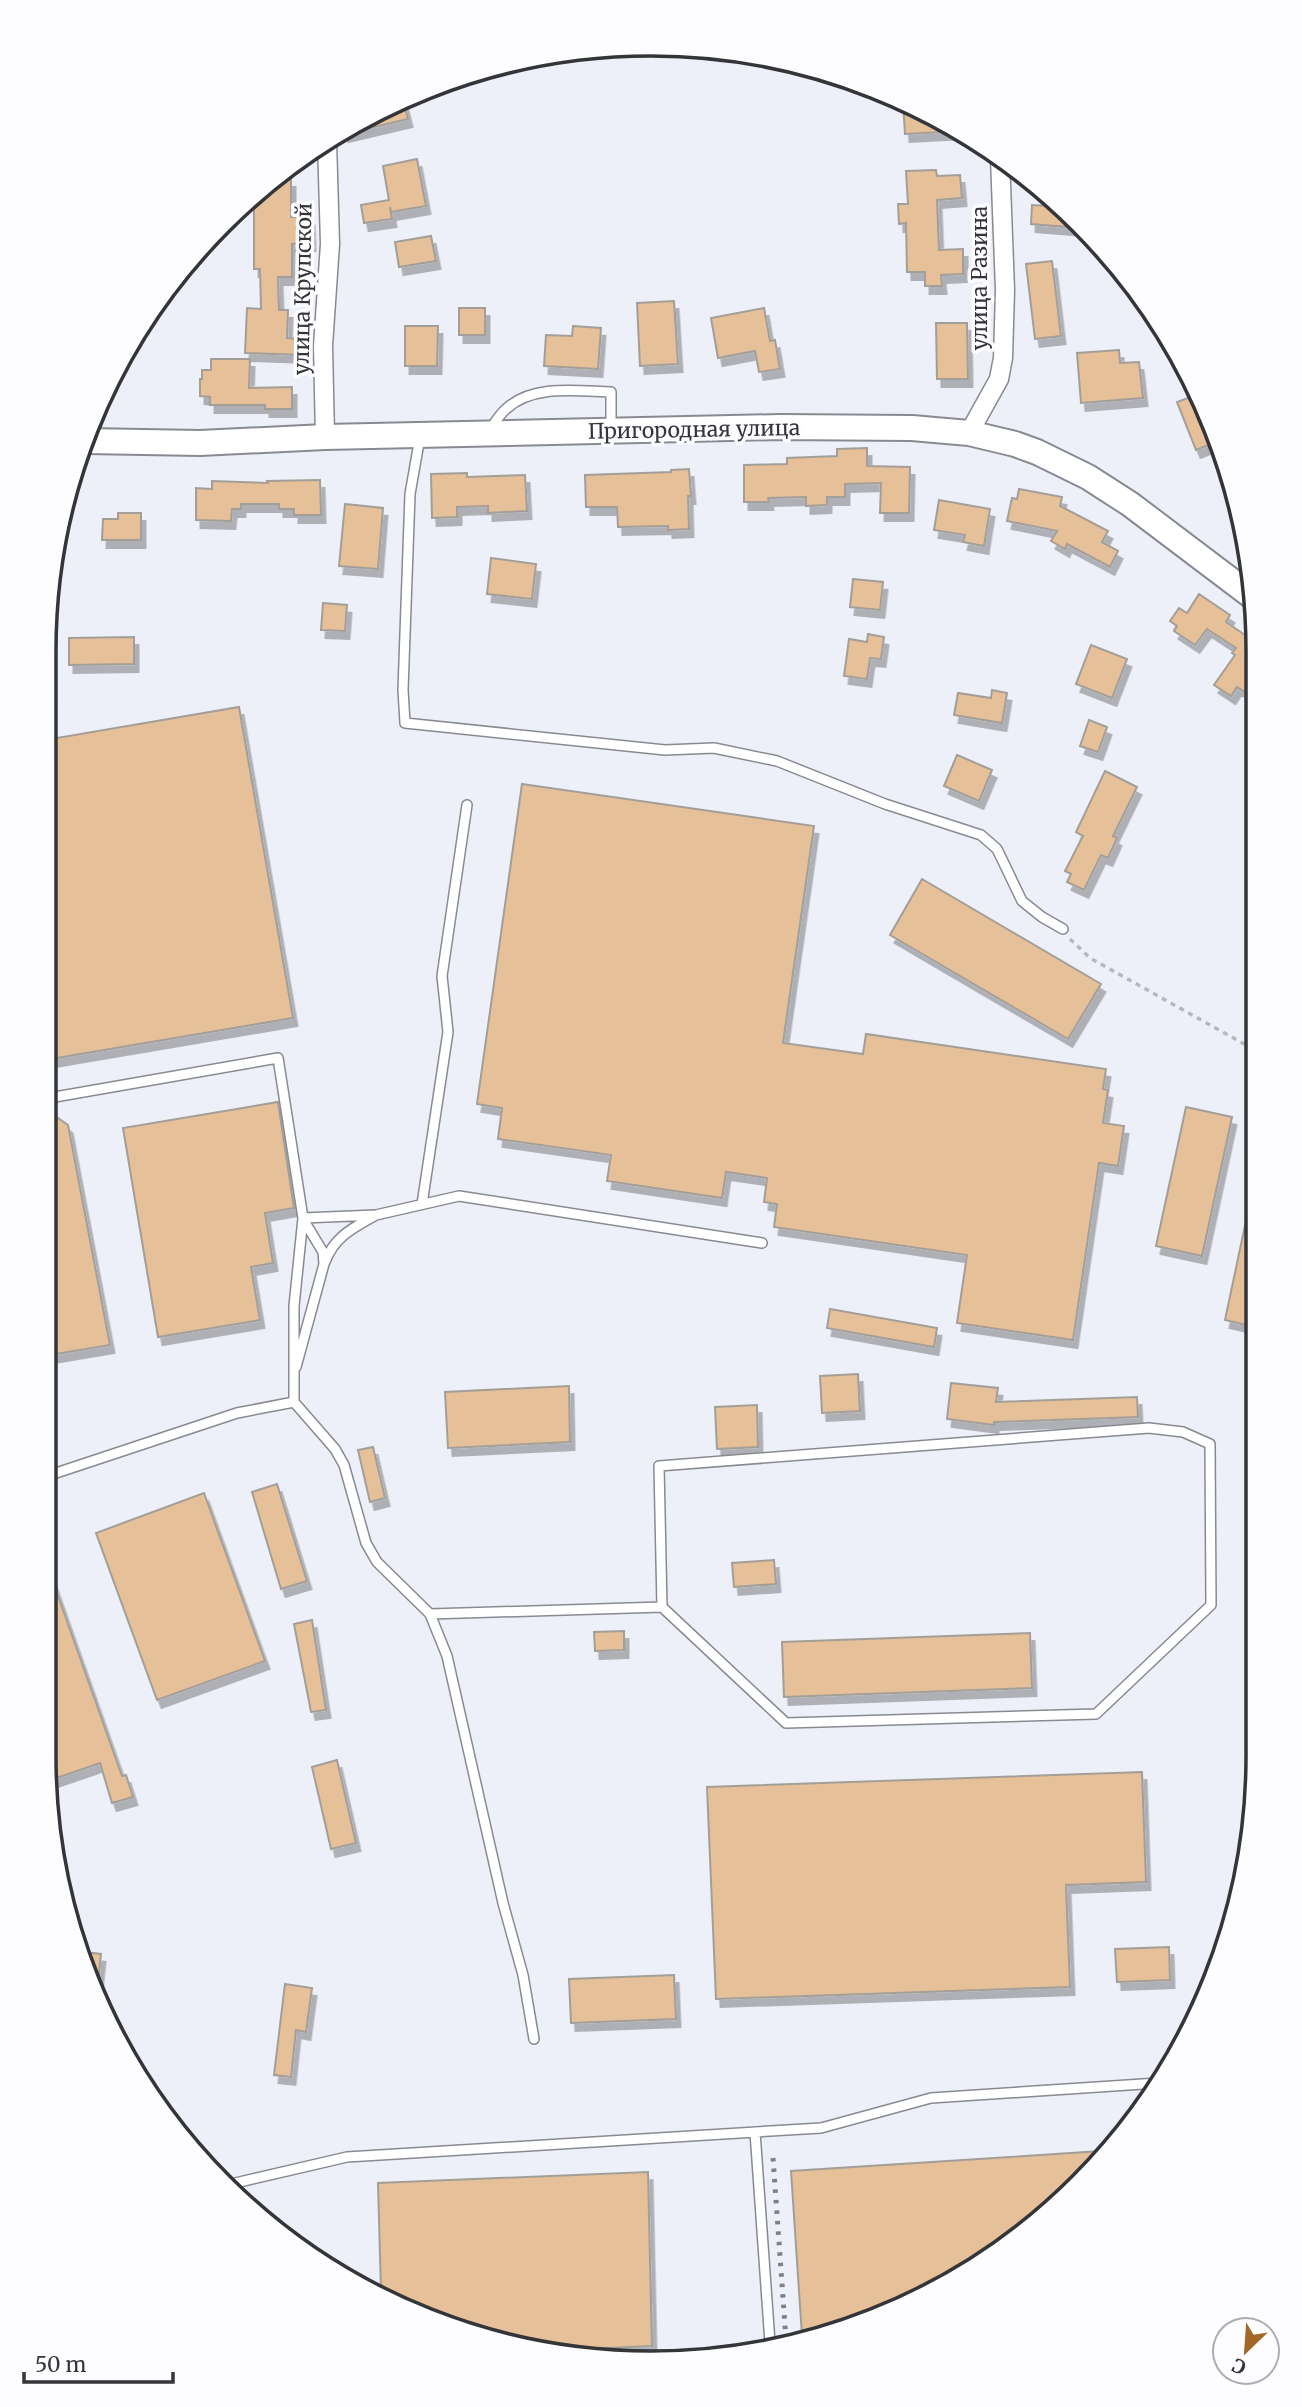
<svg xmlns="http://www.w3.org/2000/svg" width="1302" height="2407" font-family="Merriweather,serif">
  <defs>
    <filter id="shadow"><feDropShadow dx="4.5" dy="8" stdDeviation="0" flood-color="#0004"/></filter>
  </defs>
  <rect width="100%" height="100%" fill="#edf0f8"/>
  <!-- building -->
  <path fill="#e5c099" stroke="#a49e98" stroke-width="2" filter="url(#shadow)" d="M403 99 408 119 344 134 343 131 382 107Z
    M903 102 954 125 963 131 905 134Z
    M417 159 426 206 391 212 390 207 392 219 364 223 361 205 389 200 383 166Z
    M936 170 937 176 960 175 962 198 937 200 939 250 963 249V274L941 275 942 286H925V272H907L906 223 899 224 898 204H908L906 171Z
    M271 179H291V217H310L311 243 292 244V277H278L279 310H288L287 338 302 339V355L245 353 247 308 261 309 260 269H254V195Z
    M1050 194 1052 195 1081 228 1031 224 1032 205 1049 206Z
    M431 236 436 261 399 267 395 242Z
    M1052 261 1061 336 1035 339 1026 264Z
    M674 301 678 364 640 366 637 303Z
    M459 308H485V335H459Z
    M764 308 770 341 775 340 780 369 759 372 755 351 718 358 711 318Z
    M936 323H967L968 379H937Z
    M405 326H438L437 366H405Z
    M573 326 601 328 598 369 544 366 546 335 572 336Z
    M1119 350 1120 363 1139 362 1143 398 1081 403 1077 353Z
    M211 359H250L249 388 292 387V409H265V405H210V397L200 396V379H202V370H211Z
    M1196 395 1219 441 1196 450 1177 402Z
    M867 448V466L910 467 909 513H880L881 483 845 484V497H827V505L806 506V497L768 498 769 502H744V465L787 464V458L837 456V449Z
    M689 469 691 496H688L689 529 668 530V526L618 527 617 507H586L585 475 671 472V470Z
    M467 473V477L525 475 527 511 488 513V506L457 507V517L432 518 431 474Z
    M320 480 321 515H294V509H279V504H241V509H232L231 521 196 520V488L212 489V481L268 483 267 481Z
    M1019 489 1062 497 1060 506 1108 531 1102 542 1118 551 1110 567 1067 544 1065 549 1051 541 1057 531 1007 521 1012 498 1017 499Z
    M939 500 990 509 984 546 963 542 965 535 934 530Z
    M345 504 383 508 378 569 339 566Z
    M118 513H141V540H102L103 519H118Z
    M491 558 536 564 532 599 487 594Z
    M853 579 883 582 880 610 850 607Z
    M1199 594 1230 615 1226 622 1245 635 1253 624 1254 698 1237 687 1231 696 1214 685 1235 655 1232 653 1236 648 1207 629 1195 645 1174 631 1177 626 1170 621 1179 608 1187 613Z
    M323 603 347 605 345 631 321 630Z
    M868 634 884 637 881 659 870 658 867 679 844 676 849 639 867 642Z
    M134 637V664L69 665V638Z
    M1091 645 1127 659 1112 698 1076 684Z
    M992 690 1007 693 1002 723 954 715 958 693 991 698Z
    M239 707 293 1018 45 1060V740Z
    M1089 720 1107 727 1098 752 1080 746Z
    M957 755 992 770 979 801 944 786Z
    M1105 771 1137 787 1113 836 1117 838 1108 858 1101 855 1084 890 1067 882 1071 874 1065 871 1083 836 1076 832Z
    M522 784 814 826 783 1043 863 1054 866 1034 1106 1069 1103 1089 1108 1090 1103 1123 1124 1126 1118 1166 1099 1163 1073 1340 957 1323 967 1255 774 1227 777 1204 764 1202 767 1178 726 1172 722 1198 607 1181 611 1155 498 1139 502 1108 477 1104Z
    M922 879 1101 984 1068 1039 890 935Z
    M278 1102 294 1208 265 1213 273 1263 251 1267 260 1320 158 1337 123 1128Z
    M1186 1107 1232 1117 1202 1256 1156 1246Z
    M44 1108 68 1125 110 1345 44 1356Z
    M1248 1211 1255 1212V1327L1225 1320Z
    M830 1309 937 1328 934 1347 827 1328Z
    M858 1374 860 1411 822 1413 820 1376Z
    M951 1383 998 1388 996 1402 1137 1397 1138 1417 994 1422V1425L947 1419Z
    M569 1386 570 1442 448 1448 445 1392Z
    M757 1405 758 1447 717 1449 715 1407Z
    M373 1447 385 1498 370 1502 358 1450Z
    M277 1484 307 1581 281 1589 252 1492Z
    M204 1493 265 1661 157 1700 96 1533Z
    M774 1560 776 1584 734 1587 732 1563Z
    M44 1562H46L122 1776 126 1775 133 1797 112 1803 100 1763 48 1781 44 1756Z
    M312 1620 326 1710 311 1712 294 1624Z
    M624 1631V1650L595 1651 594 1632Z
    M1030 1633 1032 1688 784 1697 782 1642Z
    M337 1760 356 1843 331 1849 312 1767Z
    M1142 1772 1146 1882 1066 1885 1070 1987 716 1999 707 1787Z
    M1169 1947 1170 1980 1117 1982 1115 1949Z
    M76 1951 101 1954 97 1991 76 1952Z
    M674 1975 676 2019 571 2023 569 1979Z
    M285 1984 312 1988 306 2032 296 2030 291 2077 274 2075Z
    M1102 2151 1052 2212 884 2317 802 2336 791 2171Z
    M648 2172 652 2346 565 2350 494 2343 381 2292 378 2183Z"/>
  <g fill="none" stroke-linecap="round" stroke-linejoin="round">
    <!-- lane casing -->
    <g stroke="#888a92" stroke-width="12">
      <path id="lane" d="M489 431C494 424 499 415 506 409 533 384 577 391 611 392V430
        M420 437 410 494 403 690 405 723 665 750 714 748 777 761 885 804 981 835 997 849 1022 901 1042 917 1063 929
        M49 1098 278 1058 303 1218 294 1306V1402L335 1449 344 1465 366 1543 377 1562 430 1614 447 1656 503 1903 523 1975 534 2039
        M422 1204 448 1032 442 976 467 805
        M303 1218 376 1215 459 1196 762 1243
        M325 1262C334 1237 353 1228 374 1216
        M296 1367 324 1264 323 1252 303 1219
        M44 1477 237 1413 294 1402
        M430 1614 662 1607 786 1723 1096 1714 1211 1605 1210 1444 1183 1432 1149 1428 659 1466 662 1607
        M755 2132 770 2343
        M231 2184 347 2157 821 2128 931 2098 1158 2083
        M657 2359 722 2355"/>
    </g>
    <!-- street casing -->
    <g stroke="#888a92" stroke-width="21">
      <path id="street" d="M969 433 999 379 1003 358 1005 290 1000 158
        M325 437 323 346 330 244 327 141"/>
    </g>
    <!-- secondary casing -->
    <g stroke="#888a92" stroke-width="28">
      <path id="secondary" d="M86 441 200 443 325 437 780 427 912 428 969 433 1015 444 1037 452 1088 477 1130 504 1253 597"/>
    </g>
    <!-- path -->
    <path stroke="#b5b8be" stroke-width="3.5" stroke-dasharray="5 5" stroke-linecap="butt" d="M1070 939 1090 958 1255 1050"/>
    <!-- lane -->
    <use href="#lane" stroke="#fff" stroke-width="9"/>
    <!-- street -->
    <use href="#street" stroke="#fff" stroke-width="18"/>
    <!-- secondary -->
    <use href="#secondary" stroke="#fff" stroke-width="24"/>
    <!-- rail -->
    <path stroke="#7e8085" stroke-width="5" stroke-dasharray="3.5 7" stroke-linecap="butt" d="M773 2158 786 2340"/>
  </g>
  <g text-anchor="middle" stroke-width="7" stroke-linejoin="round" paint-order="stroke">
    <!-- street labels -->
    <g font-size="21" fill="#343538" stroke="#fdfdff">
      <text transform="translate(980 278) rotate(-90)" y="7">улица Разина</text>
      <text transform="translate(303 289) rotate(-89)" y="7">улица Крупской</text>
      <text transform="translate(694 430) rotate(-1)" y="7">Пригородная улица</text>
    </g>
  </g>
  <!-- crop -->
  <path d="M0 0H1302V2407H0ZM651 56H651A595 595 0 0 1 1246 651V1756A595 595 0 0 1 651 2351H651A595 595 0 0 1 56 1756V651A595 595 0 0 1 651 56Z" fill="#fdfdff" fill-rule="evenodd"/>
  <path fill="none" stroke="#343538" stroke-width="3.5" d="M651 56H651A595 595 0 0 1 1246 651V1756A595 595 0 0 1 651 2351H651A595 595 0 0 1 56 1756V651A595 595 0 0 1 651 56Z"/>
  <!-- north arrow -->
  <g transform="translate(1246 2351) rotate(205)"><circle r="33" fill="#fdfdff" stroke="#adadaf" stroke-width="2"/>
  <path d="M0-5L12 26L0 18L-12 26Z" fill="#a36828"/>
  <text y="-10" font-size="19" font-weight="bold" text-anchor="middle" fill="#343538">С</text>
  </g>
  <!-- scale -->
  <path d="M24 2372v10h149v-10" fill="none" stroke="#343538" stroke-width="3.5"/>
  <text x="35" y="2372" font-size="21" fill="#343538" stroke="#fdfdff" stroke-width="5" paint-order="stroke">50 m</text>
</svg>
